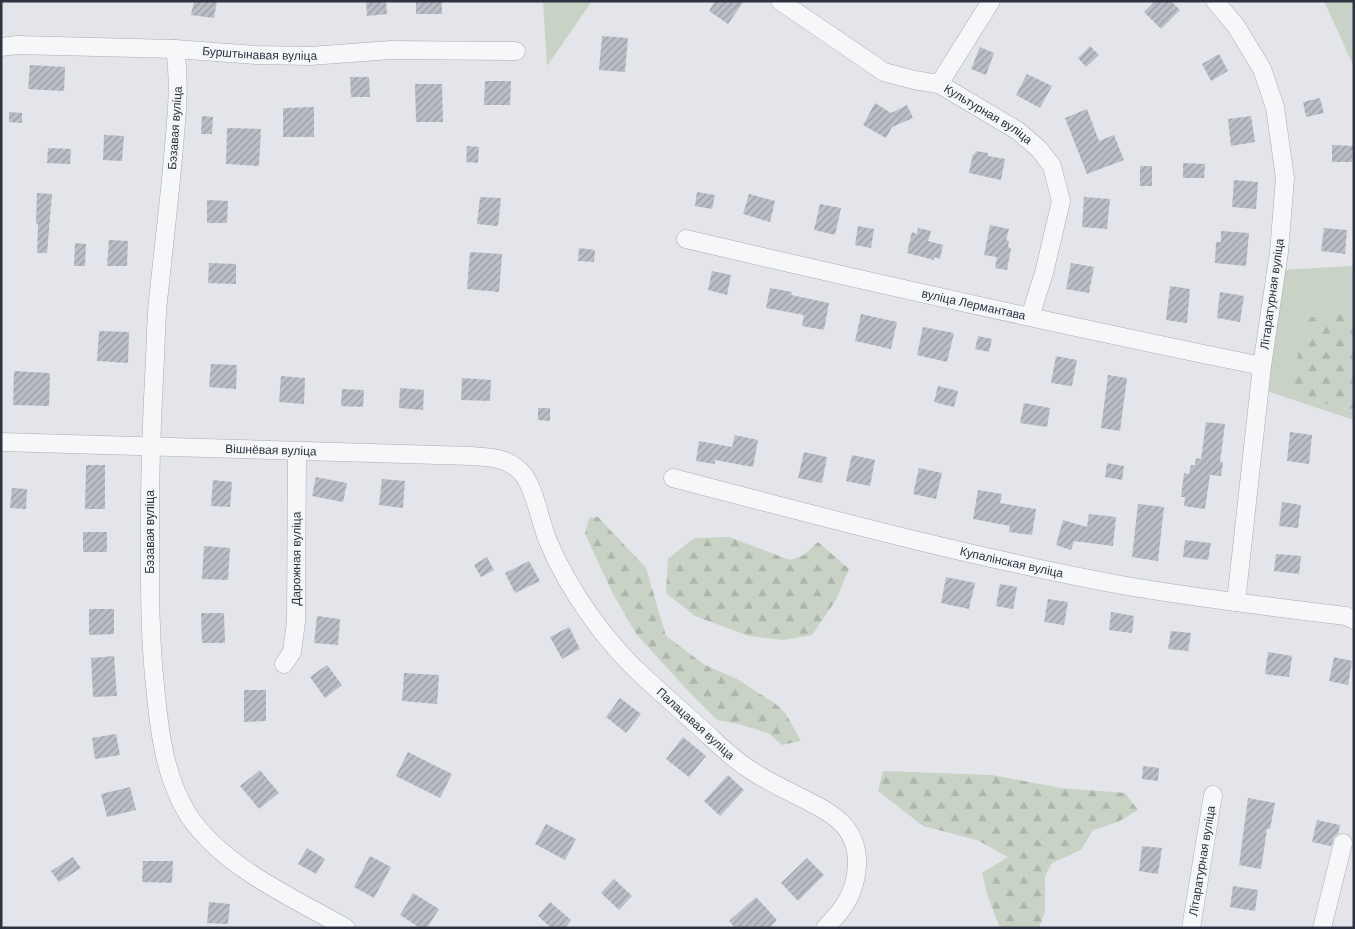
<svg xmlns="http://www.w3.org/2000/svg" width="1355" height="929" font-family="'DM Sans',sans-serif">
  <defs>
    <pattern id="forest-firs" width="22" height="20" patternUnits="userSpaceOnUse" patternTransform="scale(1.25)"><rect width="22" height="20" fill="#c8d3c5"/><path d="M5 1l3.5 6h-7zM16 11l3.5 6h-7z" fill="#acb6aa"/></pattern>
    <pattern id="building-hatch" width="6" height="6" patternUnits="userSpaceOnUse" patternTransform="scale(1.25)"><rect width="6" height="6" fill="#bbbec6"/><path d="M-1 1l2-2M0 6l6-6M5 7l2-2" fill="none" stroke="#989ba2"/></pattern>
  </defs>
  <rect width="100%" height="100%" fill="#e3e5ea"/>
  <!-- green -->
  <path fill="#c8d3c5" d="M543 1H592L547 66Z
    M1324 1H1354V67Z
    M1354 266V310L1306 318 1290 395 1354 411V420L1269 392 1278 270Z"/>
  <!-- forest -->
  <path fill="url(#forest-firs)" d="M1354 310V411L1289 395 1306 318Z
    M598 517 646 568 666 636 705 665 737 679 777 705 786 714 801 741 782 745 768 733 738 724 717 720 692 695 637 635 613 594 585 534 589 518Z
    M729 537 790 560 804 555 818 542 849 569 836 600 812 635 783 640 749 636 695 616 666 593 668 559 694 538Z
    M883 771 992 775 1061 788 1125 793 1138 810 1118 822 1093 830 1081 850 1052 863 1045 876V912L1039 928H1000L988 897 982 873 1008 857 977 840 923 826 878 791Z"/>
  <!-- building -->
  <path fill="url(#building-hatch)" d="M194 1H217L214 18 191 15Z
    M366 1H386L387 14 367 16Z
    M416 1H442V14H416Z
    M715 1H744L728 24 709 11Z
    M1155 1H1171L1180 10 1161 29 1144 12Z
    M602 36 628 38 625 72 599 70Z
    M1090 46 1099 55 1086 67 1078 58Z
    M980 47 994 53 986 75 971 69Z
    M1219 54 1228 71 1211 81 1202 64Z
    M30 65 65 67 64 91 28 89Z
    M1027 74 1052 86 1040 108 1016 95Z
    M350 77H369L370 97H351Z
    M485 81H511L510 105H484Z
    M415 84H442L443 122H416Z
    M1320 98 1324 113 1306 117 1303 102Z
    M875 103 891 113 907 105 913 118 892 127 886 138 863 125Z
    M314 107V137H283V108Z
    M1087 109 1099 141 1114 135 1124 160 1087 174 1065 118Z
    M9 112 22 113V123L9 122Z
    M202 116 213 117 212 134H201Z
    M1251 116 1255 142 1231 146 1228 119Z
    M227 128 261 129 259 166 226 164Z
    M104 135 124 136 122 161 103 160Z
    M1332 145 1353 146 1352 162H1332Z
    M467 146 479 147 478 163 466 162Z
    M48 148 71 149 70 164 47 163Z
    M976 151 988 153V156L1005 159 1001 180 969 173 973 154H975Z
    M1183 163 1205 164 1204 178H1183Z
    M1140 166H1152V186H1140Z
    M1234 180 1258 182 1256 209 1232 207Z
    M697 192 715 195 712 209 695 206Z
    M37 193 52 194 47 253H37L38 224 36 223Z
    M749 194 775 201 770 222 743 214Z
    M480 197 501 198 498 226 477 224Z
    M1084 197 1110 199 1107 229 1082 227Z
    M207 200 228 201 227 223H207Z
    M820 204 841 208 835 235 814 230Z
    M990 225 1009 229 1006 240 1009 241 1008 247 1011 248 1007 270 995 268 997 257 984 255Z
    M858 226 874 229 871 248 855 245Z
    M918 228 931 231 928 241 943 245 940 259 934 257V260L907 253 912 232 917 234Z
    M1324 228 1347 230 1345 254 1321 251Z
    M1221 231 1249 233 1246 266 1215 263 1216 242H1221Z
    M109 240 128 241 127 266H107Z
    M75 243 86 244 85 266H74Z
    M579 248 595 250 594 262 578 261Z
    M470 252 502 254 499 292 467 289Z
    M209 263 236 264V284L208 283Z
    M1071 263 1094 267 1089 293 1066 289Z
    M712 271 731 275 727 295 708 290Z
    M1170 286 1190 289 1187 323 1166 320Z
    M770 288 792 292 791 295 829 303 824 330 802 326 804 315 766 308Z
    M1220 292 1244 296 1240 322 1217 318Z
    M861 314 897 322 891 349 855 341Z
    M923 327 954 333 947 362 917 355Z
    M99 331 129 332 128 363 97 361Z
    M978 336 992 339 989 352 975 349Z
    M1056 356 1077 360 1072 386 1051 383Z
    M211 364 237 365 236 389 209 387Z
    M14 371 50 373 49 406 13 405Z
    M1108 375 1127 378 1120 431 1101 428Z
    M281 376 305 378 304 404 279 402Z
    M462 378 491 380 490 401 461 400Z
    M938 386 958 391 954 407 934 402Z
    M400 388 424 390 423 410 399 408Z
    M342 389 364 390 363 407 341 406Z
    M1024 403 1050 408 1047 427 1020 423Z
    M538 408H550V421L538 420Z
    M1206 422 1225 424 1220 462H1223L1221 476 1210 475 1205 509 1184 506 1185 497H1181L1184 473 1189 474 1191 465H1195L1196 458 1201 459Z
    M1290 432 1312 435 1309 464 1287 461Z
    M735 435 758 440 753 467 715 460V464L696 461 699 441 732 447Z
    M804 452 827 457 822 483 798 478Z
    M852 455 875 460 870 486 846 481Z
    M1107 463 1124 466 1122 480 1105 477Z
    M86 465H105V509H85Z
    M919 468 942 473 936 499 913 494Z
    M316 477 347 483 343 502 312 496Z
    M382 479 405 481 403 508 379 505Z
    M213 480 232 482 230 507 211 506Z
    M12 488 27 489 26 509 10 508Z
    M978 490 1002 494 1000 503 1036 509 1032 535 1009 532 1010 526 973 519Z
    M1282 502 1301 505 1298 528 1279 526Z
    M1138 504 1164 507 1158 561 1132 557Z
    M1089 514 1116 517 1113 546 1074 541 1071 550 1056 545 1063 520 1087 527Z
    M83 532H107V552H83Z
    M1185 540 1211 543 1208 560 1183 557Z
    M204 546 230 548 228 580 202 579Z
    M1276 554 1301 556 1299 574 1274 571Z
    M487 557 494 570 481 577 474 565Z
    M529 561 540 581 515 593 505 573Z
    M946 577 975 583 969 609 941 603Z
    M1000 584 1017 587 1013 609 996 606Z
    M1048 599 1068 602 1064 625 1044 622Z
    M89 609H114V634L89 635Z
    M1111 612 1134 616 1132 633 1109 630Z
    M201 613H224L225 643H202Z
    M317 616 340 619 338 645 314 643Z
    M569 627 580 649 562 659 550 637Z
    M1171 631 1191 633 1188 651 1168 649Z
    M1268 652 1292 656 1289 677 1265 674Z
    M114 656 117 696 93 697 91 658Z
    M1334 657 1352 661 1348 685 1329 681Z
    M327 665 342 685 325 698 310 677Z
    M404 673 439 675 437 704 402 701Z
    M244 690H266V721L244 722Z
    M620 698 641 714 626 733 606 717Z
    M116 734 120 755 95 759 92 738Z
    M683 737 706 756 689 777 666 759Z
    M408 752 452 774 440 798 396 776Z
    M1143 766 1159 768 1158 781 1142 779Z
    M260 770 279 793 259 809 240 786Z
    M728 775 744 790 720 816 704 801Z
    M130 787 136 810 107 817 101 794Z
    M1248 798 1275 803 1270 829H1267L1261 869 1239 865Z
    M1317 820 1340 825 1338 834 1335 836 1331 846 1312 842Z
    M546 824 576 839 565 860 535 844Z
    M1142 846 1162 848 1158 874 1139 871Z
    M307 848 325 859 316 874 298 864Z
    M370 856 391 867 374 898 354 887Z
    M73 857 81 868 59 882 51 871Z
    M807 858 824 875 798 901 781 883Z
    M143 861H173L172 883 142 882Z
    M614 879 632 896 619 910 601 893Z
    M1233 886 1258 890 1255 911 1230 907Z
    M413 893 439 909 427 928H420L400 915Z
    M756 897 777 920 769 928H735L729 921Z
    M209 902 230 904 228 924 207 923Z
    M550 902 571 920 565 928H551L538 916Z"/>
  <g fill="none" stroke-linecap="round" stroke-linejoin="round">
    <!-- minor casing -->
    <g stroke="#a9acb4" stroke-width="19">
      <g id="minor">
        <path id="s1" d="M780 1 884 72 914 80 939 84 1018 131 1039 149 1052 166 1061 201 1044 273 1030 317"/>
        <path d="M1215 1 1236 26 1262 69 1275 107 1285 178 1279 252 1262 366 1236 602"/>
        <path id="s2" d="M1 47 17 45 175 49 256 55 310 56 391 50 516 51"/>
        <path d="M175 49C180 82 177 114 174 146 170 195 164 243 159 292 156 314 156 337 155 360 152 413 150 466 150 520 150 579 149 637 156 695 160 737 166 780 189 816 224 868 294 898 346 928"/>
        <path d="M939 84 991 1"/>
        <path id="s3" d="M686 239C878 284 1070 327 1262 366"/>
        <path id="s4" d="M1 442 471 456C490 457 510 458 523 474 535 489 540 522 548 541 569 591 606 643 646 679 666 697 686 715 705 732 718 744 731 757 746 767 760 777 776 785 792 793 825 810 859 822 857 866 855 894 844 909 825 928"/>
        <path id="s5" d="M673 478C822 517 970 557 1121 585 1196 598 1271 607 1346 616L1354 620"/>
        <path id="s6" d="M284 664 292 652 296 622 297 452"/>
        <path id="s7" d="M1191 928 1213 795"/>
        <path d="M1322 928 1343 843"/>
      </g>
    </g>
    <!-- minor -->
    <use href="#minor" stroke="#f6f7f9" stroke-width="18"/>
  </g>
  <g text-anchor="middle" stroke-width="4" stroke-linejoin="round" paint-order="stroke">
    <!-- street labels -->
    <g font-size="12" fill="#2d3241" stroke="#f3f5f7">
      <text dy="4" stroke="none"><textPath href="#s2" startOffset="259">Бурштынавая вуліца</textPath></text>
      <text dy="4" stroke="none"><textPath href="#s1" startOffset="240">Культурная вуліца</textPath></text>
      <text transform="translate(175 128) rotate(-86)" y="4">Бэзавая вуліца</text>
      <text transform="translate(1272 294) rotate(-82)" y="4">Літаратурная вуліца</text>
      <text dy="4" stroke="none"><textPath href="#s3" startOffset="295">вуліца Лермантава</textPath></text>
      <text dy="4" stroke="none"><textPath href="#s4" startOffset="270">Вішнёвая вуліца</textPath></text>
      <text transform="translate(150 532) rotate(-90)" y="4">Бэзавая вуліца</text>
      <text dy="4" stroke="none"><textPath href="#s6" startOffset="108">Дарожная вуліца</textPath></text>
      <text dy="4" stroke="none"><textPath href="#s5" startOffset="349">Купалінская вуліца</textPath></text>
      <text dy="4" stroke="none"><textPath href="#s4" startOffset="836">Палацавая вуліца</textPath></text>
      <text dy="4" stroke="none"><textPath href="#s7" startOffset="68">Літаратурная вуліца</textPath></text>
    </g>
  </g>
  <!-- border -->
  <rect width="1355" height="929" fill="none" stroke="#2d3241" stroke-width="5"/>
</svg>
